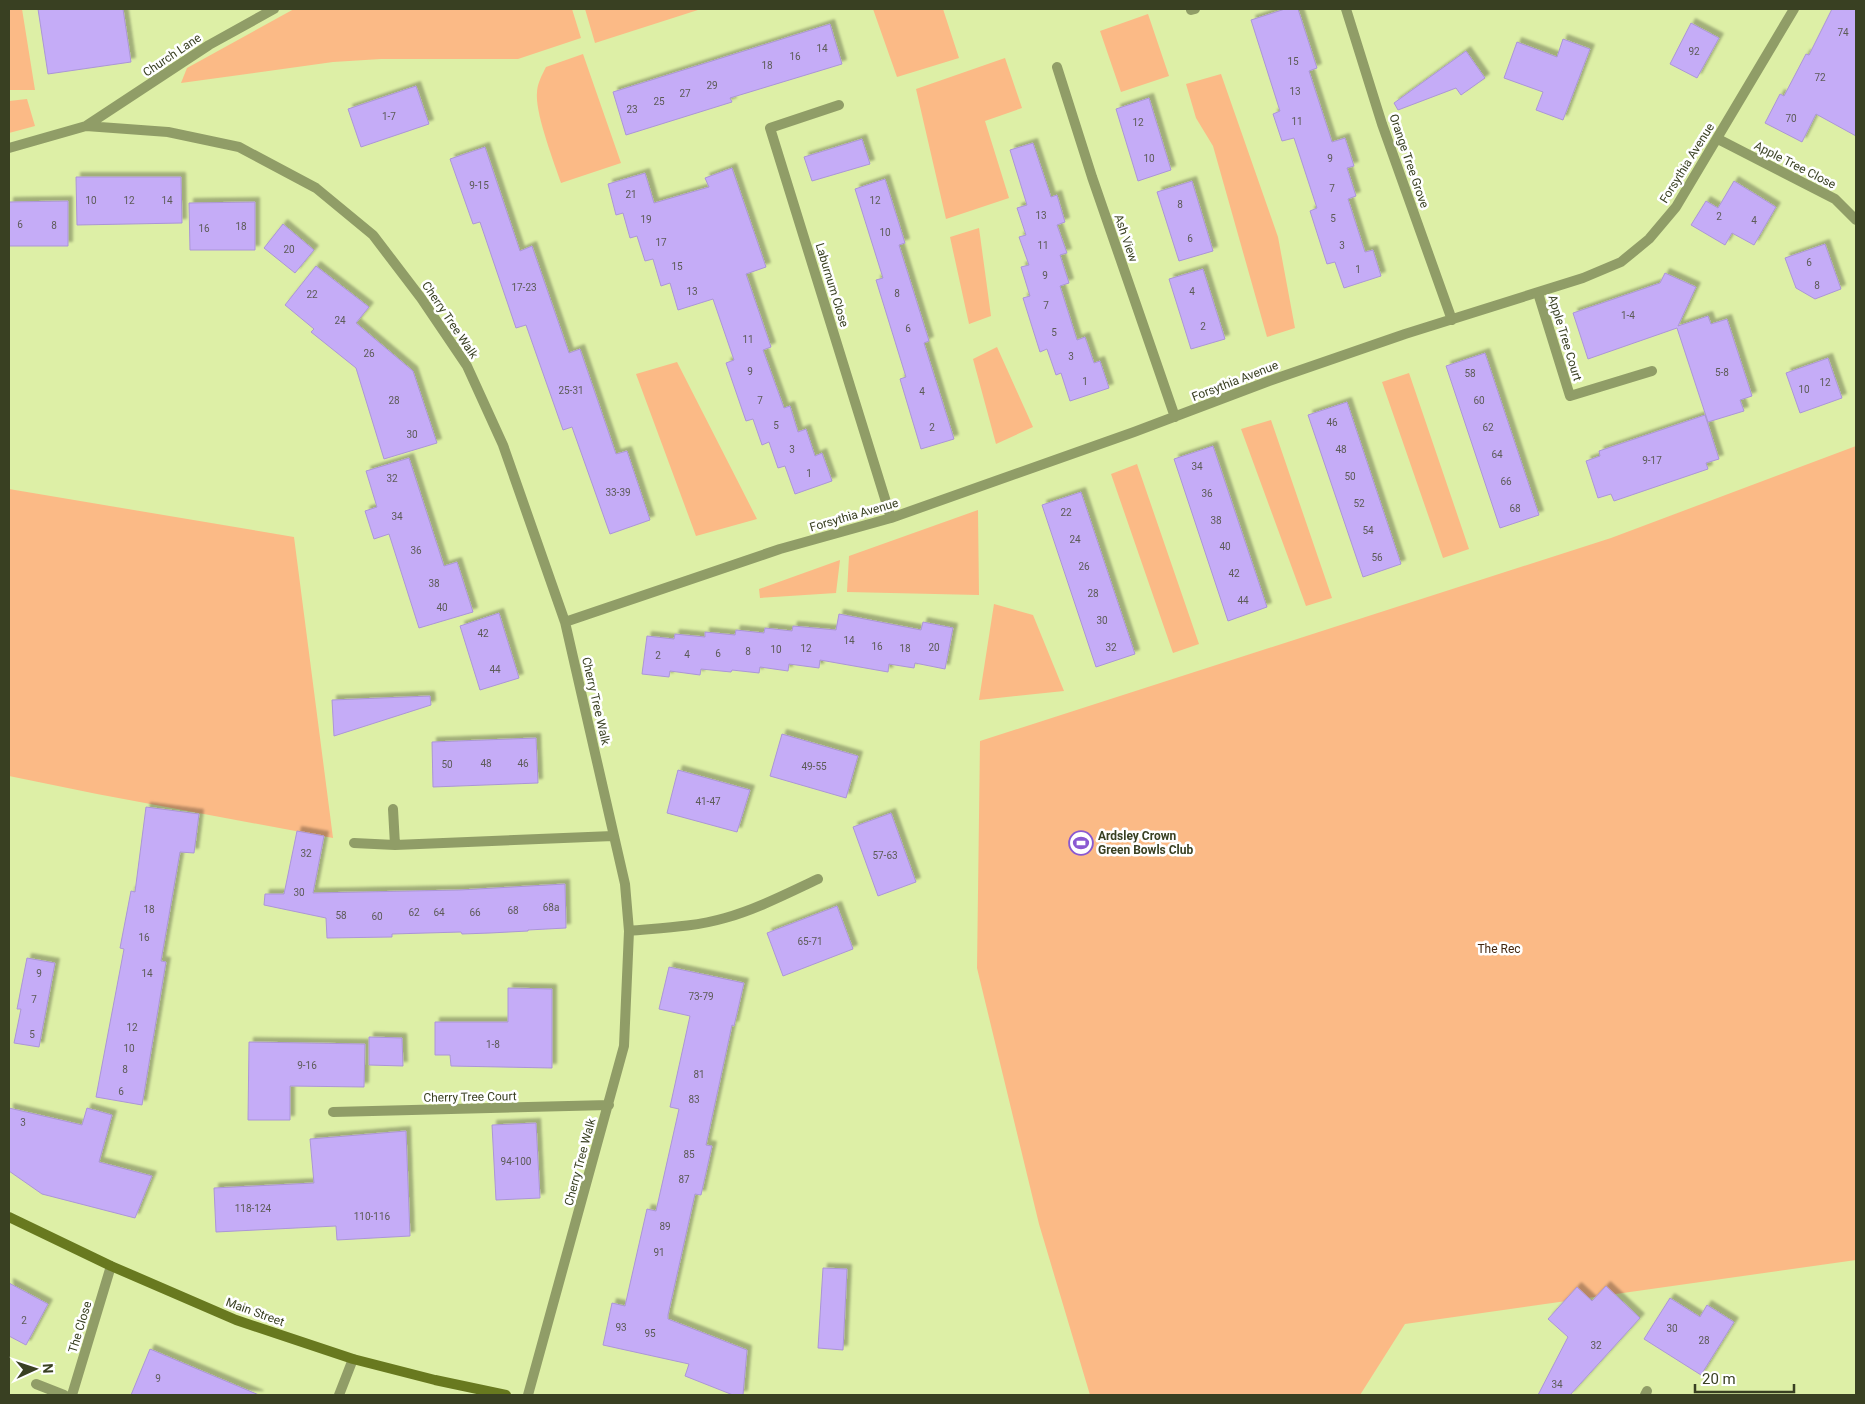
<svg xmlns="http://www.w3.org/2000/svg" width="1865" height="1404" font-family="Roboto,sans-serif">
  <defs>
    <filter id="shadow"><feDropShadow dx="4.5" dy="-4.5" stdDeviation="1" flood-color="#0004"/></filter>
  </defs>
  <rect width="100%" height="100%" fill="#ddefa6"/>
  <!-- green -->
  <path fill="#fbba86" d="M9 9H22L35 90H9Z
    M294 9H572L581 38 518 59H381L333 62 181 83 187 68Z
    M585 9H701L595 43Z
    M873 9H943L959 58 897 77Z
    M1148 14 1169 76 1121 92 1100 31Z
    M583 54 621 163 561 183C554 162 535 113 537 93 537 84 542 75 546 67Z
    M1005 58 1022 108 985 121 1009 198 946 219 916 89Z
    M1221 74 1278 237 1295 328 1267 337 1213 146 1196 118 1186 84Z
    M27 99 35 126 9 133V101Z
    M979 228 991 316 969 324 950 237Z
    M997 347 1033 427 996 444 973 359Z
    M677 362 757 519 696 536 636 374Z
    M1409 373 1469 549 1443 558 1382 382Z
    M1271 420 1332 598 1306 606 1241 429Z
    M1856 446V1260L1405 1324 1360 1395H1090L1039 1224 977 968 980 741 1611 538Z
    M1137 464 1199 644 1173 653 1111 474Z
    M9 489 294 537 333 838 97 794 9 776Z
    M978 510 979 595 847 592 849 556Z
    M840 560 836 593 760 598 759 589Z
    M994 604 1033 615 1064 691 979 700Z"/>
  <!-- building -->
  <path fill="#c5acf7" stroke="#ab96d6" filter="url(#shadow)" d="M38 9H123L131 62 48 74Z
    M1285 9H1298L1317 68 1309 71 1332 142 1345 138 1354 166 1347 168 1356 196 1348 199 1365 252 1373 250 1381 276 1344 288 1335 262 1327 264 1310 211 1317 208 1294 138 1282 141 1273 114 1280 111 1251 20Z
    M1832 9H1856V136L1816 114 1802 142 1765 123 1780 94 1784 96 1806 54 1809 55Z
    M1691 23 1719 38 1697 78 1670 64Z
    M830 24 842 64 730 98 732 102 626 135 613 92Z
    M1563 39 1590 49 1563 120 1536 110 1543 92 1504 78 1517 42 1557 57Z
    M1466 51 1485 78 1461 95 1456 88 1398 110 1394 103Z
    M416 86 429 124 361 147 348 109Z
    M1149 98 1171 170 1138 181 1116 109Z
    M862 139 870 164 812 181 804 157Z
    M1033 143 1051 197 1057 195 1065 222 1057 225 1067 253 1060 255 1069 283 1060 286 1077 340 1085 337 1094 363 1100 361 1109 388 1070 401 1061 373 1056 375 1047 349 1040 352 1023 298 1030 296 1021 267 1029 265 1019 237 1026 235 1017 208 1027 205 1010 150Z
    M485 147 520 251 532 246 569 353 580 349 616 454 627 451 650 520 610 534 572 427 563 430 526 325 516 328 480 222 473 224 450 159Z
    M732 168 766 267 746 274 771 347 763 350 784 408 790 406 798 432 806 429 815 456 822 453 832 481 795 494 785 466 778 468 769 442 762 445 753 419 746 421 726 363 734 360 713 299 678 310 670 283 661 286 653 259 645 261 637 236 630 238 623 213 616 215 608 184 645 173 654 203 709 187 705 178Z
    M76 177H181L182 223 77 225Z
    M885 179 905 243 899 245 929 341 924 343 954 439 921 449 900 379 906 377 876 280 883 278 855 189Z
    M1192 181 1213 251 1179 261 1157 192Z
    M1734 181 1776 207 1754 245 1732 233 1725 245 1691 225 1706 201 1718 208Z
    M68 201V246H9V202Z
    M255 202V250H190L189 203Z
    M283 224 314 250 295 273 264 248Z
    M1825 244 1841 289 1815 299 1796 288 1785 258Z
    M316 266 369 307 356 323 413 371 437 443 384 459 356 368 311 332 314 329 285 305Z
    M1203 269 1225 339 1191 349 1169 279Z
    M1665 273 1696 287 1678 326 1708 316 1711 324 1727 319 1752 396 1740 400 1744 411 1708 422 1677 328 1588 359 1573 313 1660 283Z
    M1485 353 1539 515 1500 528 1446 366Z
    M1828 358 1842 398 1800 413 1786 373Z
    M1347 402 1401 564 1363 577 1308 415Z
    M1705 415 1719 459 1706 463 1708 469 1614 501 1611 494 1598 498 1586 461 1600 456 1599 451Z
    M1213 446 1267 607 1228 621 1174 459Z
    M409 458 444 566 457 562 473 612 419 628 389 534 374 539 365 511 377 507 366 471Z
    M1081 492 1135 654 1096 667 1042 505Z
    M499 613 519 678 480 690 460 626Z
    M839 614 921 630 923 622 953 628 945 669 915 663 914 668 889 664 888 672 820 660 819 668 789 664 788 671 760 667 759 673 732 670 731 672 701 669 700 675 670 671 669 677 642 674 647 636 674 639 675 634 705 637V632L735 635 736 630 764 633 765 628 792 631 793 626 836 630Z
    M430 696 431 705 334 736 332 700Z
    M782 734 858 756 846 798 770 776Z
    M536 738 538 783 433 787 432 742Z
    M678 770 750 790 737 832 667 813Z
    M146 807 199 814 194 853 180 852 161 961 166 962 142 1105 96 1097 124 949 120 948 131 891 135 892Z
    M891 813 916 882 878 896 853 827Z
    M297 831 324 836 313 893 460 890 565 884 566 928 528 930V931L490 933 462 934 461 932 392 934V937L327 938 326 918 264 905 265 894H284Z
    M837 906 853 949 783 976 767 933Z
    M27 958 55 963 39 1047 14 1043 21 1009H17Z
    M669 967 744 983 734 1026 732 1025 706 1145 712 1146 701 1195 695 1194 668 1315V1319L747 1350 743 1395H733L685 1376 689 1364 603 1345 612 1303 625 1306 647 1209 656 1211 679 1109 670 1107 690 1016 659 1009Z
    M508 988 552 989V1068L451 1066 450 1055H435V1022H508Z
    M369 1037 402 1038 403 1066 369 1065Z
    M249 1042 365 1044 364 1087 290 1086V1120H248Z
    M9 1108 82 1125 87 1108 112 1115 99 1162 152 1176 135 1218 42 1194 9 1171Z
    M536 1123 540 1198 496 1200 492 1125Z
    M406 1131 410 1236 337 1240 336 1226 216 1232 214 1188 314 1183 310 1139Z
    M823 1268 847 1269 843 1350 818 1348Z
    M9 1283 48 1304 26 1345 9 1336Z
    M1606 1286 1640 1318 1570 1395H1538L1568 1337 1548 1319 1577 1287 1592 1301Z
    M1670 1298 1700 1317 1707 1305 1734 1322 1701 1375 1644 1339Z
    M150 1349 183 1363 259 1395H131Z"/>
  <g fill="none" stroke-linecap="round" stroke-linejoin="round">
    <!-- street -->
    <path stroke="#909d67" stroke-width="10" d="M1346 9 1382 124 1452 320
      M1191 10 1195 9
      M1057 67 1092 177 1175 417
      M839 105 770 128 891 518
      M86 126 209 45 274 9
      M1718 139 1835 199 1856 220
      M9 148 86 126 168 132 239 147 316 188 373 235 421 298 467 366 503 445 565 622 625 884 629 931 624 1046 528 1395
      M1538 293 1570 396 1652 371
      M565 622 780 549 891 518 1134 432 1269 381 1405 334 1583 278 1621 262 1649 239 1676 207 1794 9
      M393 809 395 845
      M354 843 395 845 613 836
      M629 931C661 928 694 927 725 918 757 909 788 893 818 879
      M333 1112 609 1105
      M36 1384 64 1395
      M72 1395 111 1266
      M339 1395 353 1359
      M1645 1395 1647 1391"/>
    <!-- secondary -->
    <path stroke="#68791f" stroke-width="10" d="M9 1217 111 1266 236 1320 353 1359 435 1380 506 1395"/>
  </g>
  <!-- icons -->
  <defs>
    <g id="stadium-ring" transform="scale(1.25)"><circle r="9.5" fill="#fff" stroke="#8a59d2" stroke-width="1.5"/><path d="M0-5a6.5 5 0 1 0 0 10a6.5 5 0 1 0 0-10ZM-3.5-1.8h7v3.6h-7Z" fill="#8a59d2"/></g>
  </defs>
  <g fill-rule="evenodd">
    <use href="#stadium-ring" x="1081" y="843"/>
  </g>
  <g text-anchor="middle" stroke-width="5" stroke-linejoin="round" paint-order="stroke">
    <!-- number labels -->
    <g font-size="10" fill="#5c5b57">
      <text x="1843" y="36">74</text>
      <text x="822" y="52">14</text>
      <text x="1694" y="55">92</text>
      <text x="795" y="60">16</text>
      <text x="1293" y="65">15</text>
      <text x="767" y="69">18</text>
      <text x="1820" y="81">72</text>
      <text x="712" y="89">29</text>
      <text x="1295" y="95">13</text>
      <text x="685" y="97">27</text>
      <text x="659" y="105">25</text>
      <text x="632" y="113">23</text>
      <text x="389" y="120">1-7</text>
      <text x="1791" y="122">70</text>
      <text x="1297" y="125">11</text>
      <text x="1138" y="126">12</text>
      <text x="1149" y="162">10</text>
      <text x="1330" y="162">9</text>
      <text x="479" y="189">9-15</text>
      <text x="1332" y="192">7</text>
      <text x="631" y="198">21</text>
      <text x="91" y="204">10</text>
      <text x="129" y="204">12</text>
      <text x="167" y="204">14</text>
      <text x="875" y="204">12</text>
      <text x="1180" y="208">8</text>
      <text x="1041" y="219">13</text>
      <text x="1719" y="220">2</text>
      <text x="1333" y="222">5</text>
      <text x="646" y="223">19</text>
      <text x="1754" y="224">4</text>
      <text x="20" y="228">6</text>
      <text x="54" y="229">8</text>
      <text x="241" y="230">18</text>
      <text x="204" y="232">16</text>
      <text x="885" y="236">10</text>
      <text x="1190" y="242">6</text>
      <text x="661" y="246">17</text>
      <text x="1043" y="249">11</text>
      <text x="1342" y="249">3</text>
      <text x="289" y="253">20</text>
      <text x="1809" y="266">6</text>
      <text x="677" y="270">15</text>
      <text x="1358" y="273">1</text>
      <text x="1045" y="279">9</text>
      <text x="1817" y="289">8</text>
      <text x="524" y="291">17-23</text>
      <text x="692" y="295">13</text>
      <text x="1192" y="295">4</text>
      <text x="897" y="297">8</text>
      <text x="312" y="298">22</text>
      <text x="1046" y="309">7</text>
      <text x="1628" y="319">1-4</text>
      <text x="340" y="324">24</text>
      <text x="1203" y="330">2</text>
      <text x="908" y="332">6</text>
      <text x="1054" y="336">5</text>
      <text x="748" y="343">11</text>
      <text x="369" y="357">26</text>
      <text x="1071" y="360">3</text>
      <text x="750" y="375">9</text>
      <text x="1722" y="376">5-8</text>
      <text x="1470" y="377">58</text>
      <text x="1085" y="385">1</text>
      <text x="1825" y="386">12</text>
      <text x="1804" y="393">10</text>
      <text x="571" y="394">25-31</text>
      <text x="922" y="395">4</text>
      <text x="394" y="404">28</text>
      <text x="760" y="404">7</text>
      <text x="1479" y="404">60</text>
      <text x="1332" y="426">46</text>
      <text x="776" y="429">5</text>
      <text x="932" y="431">2</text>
      <text x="1488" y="431">62</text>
      <text x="412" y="438">30</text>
      <text x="792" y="453">3</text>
      <text x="1341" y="453">48</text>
      <text x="1497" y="458">64</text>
      <text x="1652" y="464">9-17</text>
      <text x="1197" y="470">34</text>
      <text x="809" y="477">1</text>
      <text x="1350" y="480">50</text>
      <text x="392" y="482">32</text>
      <text x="1506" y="485">66</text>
      <text x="618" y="496">33-39</text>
      <text x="1207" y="497">36</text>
      <text x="1359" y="507">52</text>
      <text x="1515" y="512">68</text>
      <text x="1066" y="516">22</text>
      <text x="397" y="520">34</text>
      <text x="1216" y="524">38</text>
      <text x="1368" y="534">54</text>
      <text x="1075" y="543">24</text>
      <text x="1225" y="550">40</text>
      <text x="416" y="554">36</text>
      <text x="1377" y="561">56</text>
      <text x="1084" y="570">26</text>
      <text x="1234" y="577">42</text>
      <text x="434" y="587">38</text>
      <text x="1093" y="597">28</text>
      <text x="1243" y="604">44</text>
      <text x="442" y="611">40</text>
      <text x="1102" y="624">30</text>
      <text x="483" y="637">42</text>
      <text x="849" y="644">14</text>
      <text x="877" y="650">16</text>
      <text x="934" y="651">20</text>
      <text x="1111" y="651">32</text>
      <text x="806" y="652">12</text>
      <text x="905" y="652">18</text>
      <text x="776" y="653">10</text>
      <text x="748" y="655">8</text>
      <text x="718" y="657">6</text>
      <text x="687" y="658">4</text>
      <text x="658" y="659">2</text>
      <text x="495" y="673">44</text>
      <text x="486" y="767">48</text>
      <text x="523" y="767">46</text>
      <text x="447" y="768">50</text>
      <text x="814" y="770">49-55</text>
      <text x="708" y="805">41-47</text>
      <text x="306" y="857">32</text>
      <text x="885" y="859">57-63</text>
      <text x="299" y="896">30</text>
      <text x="551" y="911">68a</text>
      <text x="149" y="913">18</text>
      <text x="513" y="914">68</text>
      <text x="414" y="916">62</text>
      <text x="439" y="916">64</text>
      <text x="475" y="916">66</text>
      <text x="341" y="919">58</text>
      <text x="377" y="920">60</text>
      <text x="144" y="941">16</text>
      <text x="810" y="945">65-71</text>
      <text x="39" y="977">9</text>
      <text x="147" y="977">14</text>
      <text x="701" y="1000">73-79</text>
      <text x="34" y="1003">7</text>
      <text x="132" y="1031">12</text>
      <text x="32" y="1038">5</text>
      <text x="493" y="1048">1-8</text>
      <text x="129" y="1052">10</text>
      <text x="307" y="1069">9-16</text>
      <text x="125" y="1073">8</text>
      <text x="699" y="1078">81</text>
      <text x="121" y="1095">6</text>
      <text x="694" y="1103">83</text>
      <text x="23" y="1126">3</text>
      <text x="689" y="1158">85</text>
      <text x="516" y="1165">94-100</text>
      <text x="684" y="1183">87</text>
      <text x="253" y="1212">118-124</text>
      <text x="372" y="1220">110-116</text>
      <text x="665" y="1230">89</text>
      <text x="659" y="1256">91</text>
      <text x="24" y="1324">2</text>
      <text x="621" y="1331">93</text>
      <text x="1672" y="1332">30</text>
      <text x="650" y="1337">95</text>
      <text x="1704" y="1344">28</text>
      <text x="1596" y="1349">32</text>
      <text x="158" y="1382">9</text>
      <text x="1557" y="1388">34</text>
    </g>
    <!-- street labels -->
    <g font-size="12" fill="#394022" stroke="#fff">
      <text transform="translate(172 55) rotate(-34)" y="4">Church Lane</text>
      <text transform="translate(1409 161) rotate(71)" y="4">Orange Tree Grove</text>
      <text transform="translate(1687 163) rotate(-58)" y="4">Forsythia Avenue</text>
      <text transform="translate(1795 165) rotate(27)" y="4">Apple Tree Close</text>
      <text transform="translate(1126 238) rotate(71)" y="4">Ash View</text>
      <text transform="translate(832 285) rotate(73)" y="4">Laburnum Close</text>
      <text transform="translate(450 320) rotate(56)" y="4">Cherry Tree Walk</text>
      <text transform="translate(1565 338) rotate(73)" y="4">Apple Tree Court</text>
      <text transform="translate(1235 381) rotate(-21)" y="4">Forsythia Avenue</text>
      <text transform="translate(854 515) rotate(-16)" y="4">Forsythia Avenue</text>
      <text transform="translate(596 701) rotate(77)" y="4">Cherry Tree Walk</text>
      <text transform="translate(470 1097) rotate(-1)" y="4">Cherry Tree Court</text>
      <text transform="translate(580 1162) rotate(-75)" y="4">Cherry Tree Walk</text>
      <text transform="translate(255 1312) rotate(20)" y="4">Main Street</text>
      <text transform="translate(80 1327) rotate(-73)" y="4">The Close</text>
    </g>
    <!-- poi labels -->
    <g font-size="12" font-weight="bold" fill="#394022" stroke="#fff" text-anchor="start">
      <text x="1098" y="840">Ardsley Crown<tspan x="1098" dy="14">Green Bowls Club</tspan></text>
    </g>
    <!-- park labels -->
    <g font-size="12" fill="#42270f" stroke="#fff">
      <text x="1499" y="953">The Rec</text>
    </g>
  </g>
  <!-- border -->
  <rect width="1865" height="1404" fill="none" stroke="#394022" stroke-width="20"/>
  <!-- north arrow -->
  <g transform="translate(35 1369) rotate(87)" stroke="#ffffff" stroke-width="4" paint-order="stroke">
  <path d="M0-4L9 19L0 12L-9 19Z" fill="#394022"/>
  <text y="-8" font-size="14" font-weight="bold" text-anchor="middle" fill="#394022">N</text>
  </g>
  <!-- scale -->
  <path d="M1695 1384v8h99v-8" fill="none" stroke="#394022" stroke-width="2.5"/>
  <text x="1702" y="1384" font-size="15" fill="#394022" stroke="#ffffff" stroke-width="4" paint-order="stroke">20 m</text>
</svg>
